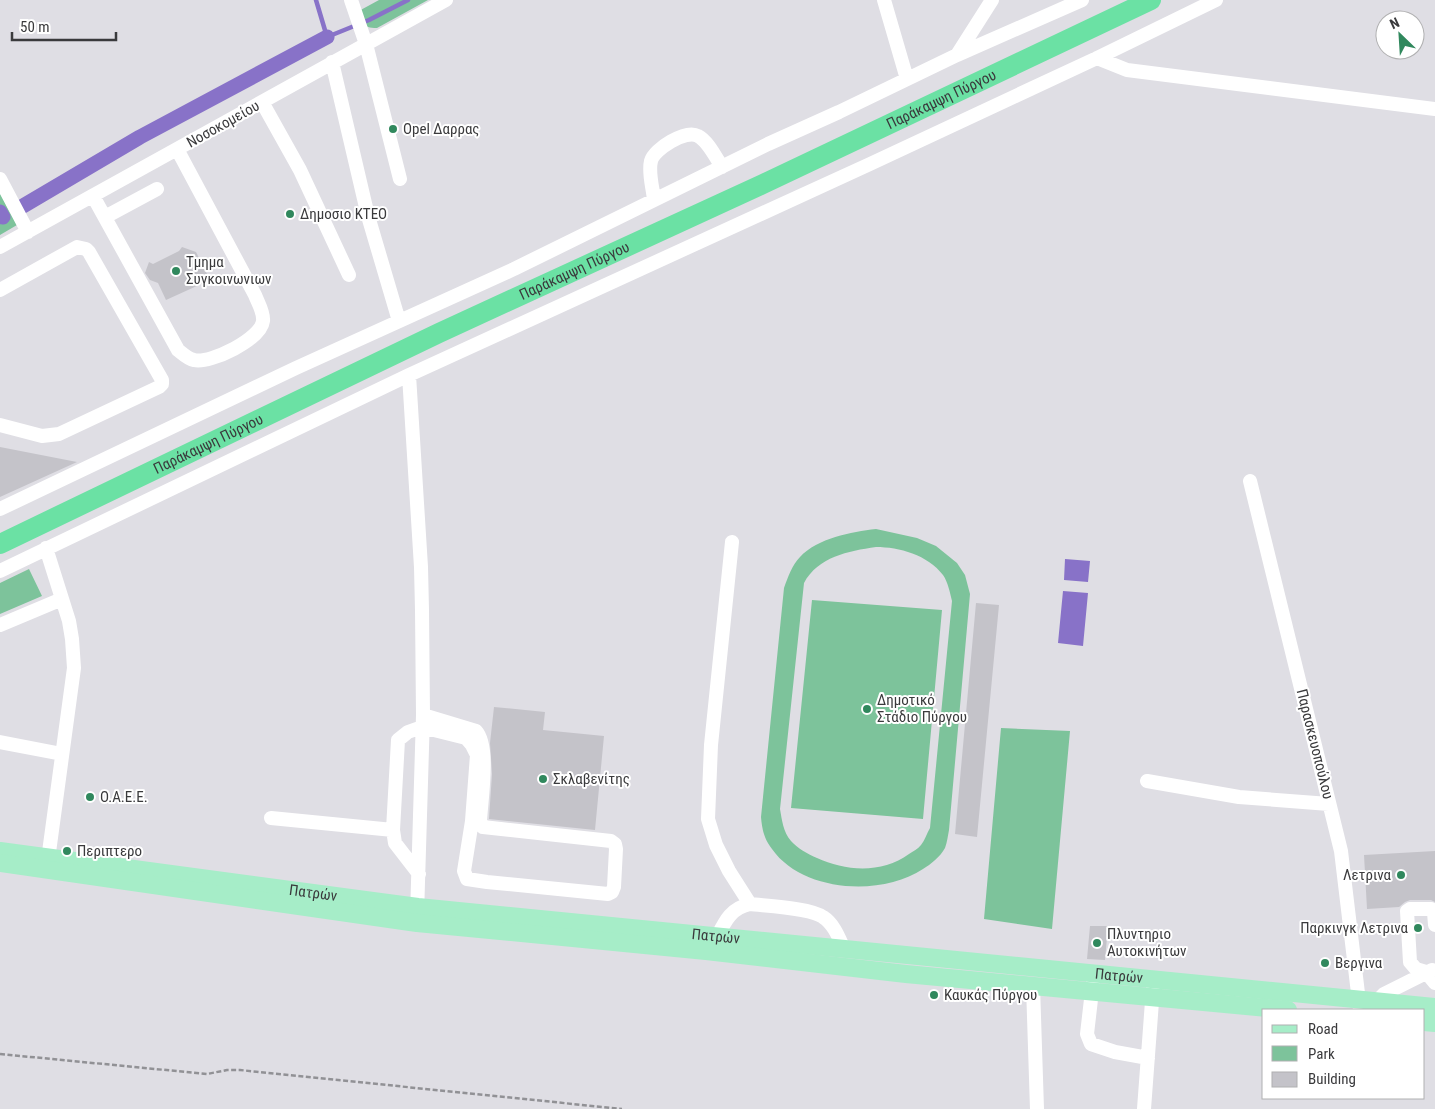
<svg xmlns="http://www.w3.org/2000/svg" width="1435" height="1109" font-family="'Roboto Condensed',sans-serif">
  <rect width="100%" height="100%" fill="#dfdee4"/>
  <!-- green -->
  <path fill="#7dc39b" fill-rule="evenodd" d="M379 0H428L377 28C362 28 363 23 357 12Z
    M0 193 17 225 0 235Z
    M876 529 917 538 936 546 957 563 965 575 970 594 949 830C948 835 947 843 945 848 940 857 931 864 923 869 881 897 802 892 772 849 764 839 762 829 761 817L784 588C788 577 792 565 800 557 818 538 851 532 876 529ZM876 547C899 547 928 555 943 575 948 582 950 593 952 601L930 828C927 833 925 840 921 845 918 849 913 851 909 854 882 874 845 871 817 858 808 854 797 848 791 841 783 832 782 820 780 809L804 583C818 557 848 551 876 547Z
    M29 569 42 596 0 614V583Z
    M812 600 942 610 923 819 791 808Z
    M1001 728 1070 731 1052 929 984 919Z"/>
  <!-- water -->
  <path fill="#8872c8" d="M1065 559 1090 561 1088 582 1064 580Z
    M1063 591 1088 593 1083 646 1058 643Z"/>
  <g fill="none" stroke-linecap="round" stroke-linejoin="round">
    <!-- stream -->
    <path stroke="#8872c8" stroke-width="4.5" d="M316 0 327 37 369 20 408 0"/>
    <!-- canal -->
    <path stroke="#8872c8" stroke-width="15" d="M23 206 140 137 327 37
      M0 212 3 217"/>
  </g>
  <!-- building -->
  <path fill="#c4c3c9" d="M182 247 196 252 210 280 166 300 158 283 150 280 145 273 149 262 153 264 179 251Z
    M0 447 77 462 0 497Z
    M976 603 999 605 977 837 955 834Z
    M494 707 545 712 543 730 604 736 595 830 489 819 492 774 490 743Z
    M1435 851V902L1431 900H1410L1405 902 1399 907 1367 909 1364 855Z
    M1090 926H1108L1105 960 1087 959Z"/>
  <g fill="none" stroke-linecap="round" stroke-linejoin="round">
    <!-- path -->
    <path stroke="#919195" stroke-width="2.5" stroke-dasharray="5 2.5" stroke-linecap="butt" d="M0 1054 207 1074 227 1070H240L622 1109"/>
    <!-- minor -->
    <path stroke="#fff" stroke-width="14" d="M351 0 366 44 400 179
      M884 0 907 79
      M957 55 992 0
      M1097 58 1127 70 1435 109
      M332 62 368 216 399 321
      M262 102 300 170 349 275
      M0 179 28 232
      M93 196 178 350C183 354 188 359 194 360 211 364 261 339 263 321 264 312 258 303 255 295L177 149
      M654 200C653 188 648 173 651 161 654 149 686 129 698 136 708 141 716 158 722 167
      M105 217 157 189
      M0 247 446 0
      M0 290 77 247 86 249 89 252 162 380V384L159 387 59 434 42 436 0 425
      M409 375 421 567 422 610 423 715 417 916
      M1250 481 1341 851 1360 1010
      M0 509 296 368 514 269 768 144 839 112 957 55 1082 0
      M732 542 711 745 708 819 716 845 729 871 750 904
      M46 548 69 621 72 639 74 668 47 867
      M0 571 409 375 870 164 1097 58 1216 0
      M0 625 62 599
      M0 742 62 754
      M1147 781 1239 797 1329 804
      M271 818 393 830
      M419 874 395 843 393 830 398 740 408 732 422 727 466 738 472 745 477 755 472 821 464 871 467 879 487 882 608 894 612 892 614 887 616 849 615 844 611 841 483 827 480 821C481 800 490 746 476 731L423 715
      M1435 925 1434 912 1431 909H1410L1407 911 1410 962 1416 969 1426 972 1435 983
      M717 937C725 921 731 908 750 904 767 906 811 908 823 917 834 924 839 938 844 949
      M1093 982 1087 1034 1091 1044 1115 1052 1148 1058
      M1033 986 1037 1109
      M1375 1010 1376 1002 1384 994 1432 970
      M1144 1109 1153 988"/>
    <!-- major -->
    <g stroke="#a6edc8" stroke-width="18">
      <path id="s1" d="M0 851 418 907 1435 1007"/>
      <path d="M0 863 417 923 706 951 906 974 1288 1010"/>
      <path d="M1424 1022 1435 1023"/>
    </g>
    <!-- highway -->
    <path stroke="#6be1a4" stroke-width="20" id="s2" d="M0 544 439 333 763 184 1151 0"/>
  </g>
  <!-- markers -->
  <g fill="#30885d" stroke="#fff" stroke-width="2">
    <circle cx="393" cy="129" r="5"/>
    <circle cx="290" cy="214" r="5"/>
    <circle cx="176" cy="271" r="5"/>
    <circle cx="867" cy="709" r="5"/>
    <circle cx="543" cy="779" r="5"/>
    <circle cx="90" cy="797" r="5"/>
    <circle cx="67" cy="851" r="5"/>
    <circle cx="1401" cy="875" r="5"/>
    <circle cx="1418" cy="928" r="5"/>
    <circle cx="1097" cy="943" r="5"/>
    <circle cx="1325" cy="963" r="5"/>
    <circle cx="934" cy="995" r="5"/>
  </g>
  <g text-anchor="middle" stroke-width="4" stroke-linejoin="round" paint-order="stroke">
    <!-- street labels -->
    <g font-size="15" fill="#3a3a3c" stroke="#fff">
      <text dy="5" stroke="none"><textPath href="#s2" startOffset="1041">Παράκαμψη Πύργου</textPath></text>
      <text transform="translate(223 124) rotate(-29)" y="5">Νοσοκομείου</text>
      <text dy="5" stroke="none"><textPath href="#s2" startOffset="636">Παράκαμψη Πύργου</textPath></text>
      <text dy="5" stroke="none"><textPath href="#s2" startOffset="231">Παράκαμψη Πύργου</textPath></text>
      <text transform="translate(1315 744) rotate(76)" y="5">Παρασκευοπούλου</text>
      <text dy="5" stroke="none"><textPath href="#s1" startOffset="316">Πατρών</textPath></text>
      <text dy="5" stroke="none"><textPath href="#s1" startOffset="721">Πατρών</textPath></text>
      <text dy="5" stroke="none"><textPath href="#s1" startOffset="1126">Πατρών</textPath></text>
    </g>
    <!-- poi labels -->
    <g font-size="15" fill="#3a3a3c" stroke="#fff" text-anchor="start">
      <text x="403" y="134">Opel Δαρρας</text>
      <text x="300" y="219">Δημοσιο ΚΤΕΟ</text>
      <text x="186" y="267">Τμημα<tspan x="186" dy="17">Συγκοινωνιων</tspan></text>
      <text x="877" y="705">Δημοτικό<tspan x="877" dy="17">Στάδιο Πύργου</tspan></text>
      <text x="553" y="784">Σκλαβενίτης</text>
      <text x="100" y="802">Ο.Α.Ε.Ε.</text>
      <text x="77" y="856">Περιπτερο</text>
      <text x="1391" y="880" text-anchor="end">Λετρινα</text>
      <text x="1408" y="933" text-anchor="end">Παρκινγκ Λετρινα</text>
      <text x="1107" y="939">Πλυντηριο<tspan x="1107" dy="17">Αυτοκινήτων</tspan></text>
      <text x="1335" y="968">Βεργινα</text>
      <text x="944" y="1000">Καυκάς Πύργου</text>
    </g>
  </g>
  <!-- legend -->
  <rect x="1262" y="1009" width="162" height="90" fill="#ffffff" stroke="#b0b0b1"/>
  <rect x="1272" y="1025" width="25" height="8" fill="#a6edc8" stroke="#b0b0b1"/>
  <text x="1308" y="1034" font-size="15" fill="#3a3a3c">Road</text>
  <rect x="1272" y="1046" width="25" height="15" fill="#7dc39b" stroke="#b0b0b1"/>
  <text x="1308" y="1059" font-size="15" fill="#3a3a3c">Park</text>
  <rect x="1272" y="1072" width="25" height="15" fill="#c4c3c9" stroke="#b0b0b1"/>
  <text x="1308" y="1084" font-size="15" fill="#3a3a3c">Building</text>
  <!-- north arrow -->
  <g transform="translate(1400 35) rotate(335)"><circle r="24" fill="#ffffff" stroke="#b0b0b1"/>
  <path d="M0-4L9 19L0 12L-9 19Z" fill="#30885d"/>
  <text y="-8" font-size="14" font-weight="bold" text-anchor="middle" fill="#3a3a3c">N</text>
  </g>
  <!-- scale -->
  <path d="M12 32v8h104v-8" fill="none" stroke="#3a3a3c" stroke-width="2.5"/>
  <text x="20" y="32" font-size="15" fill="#3a3a3c" stroke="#ffffff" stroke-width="4" paint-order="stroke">50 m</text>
</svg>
